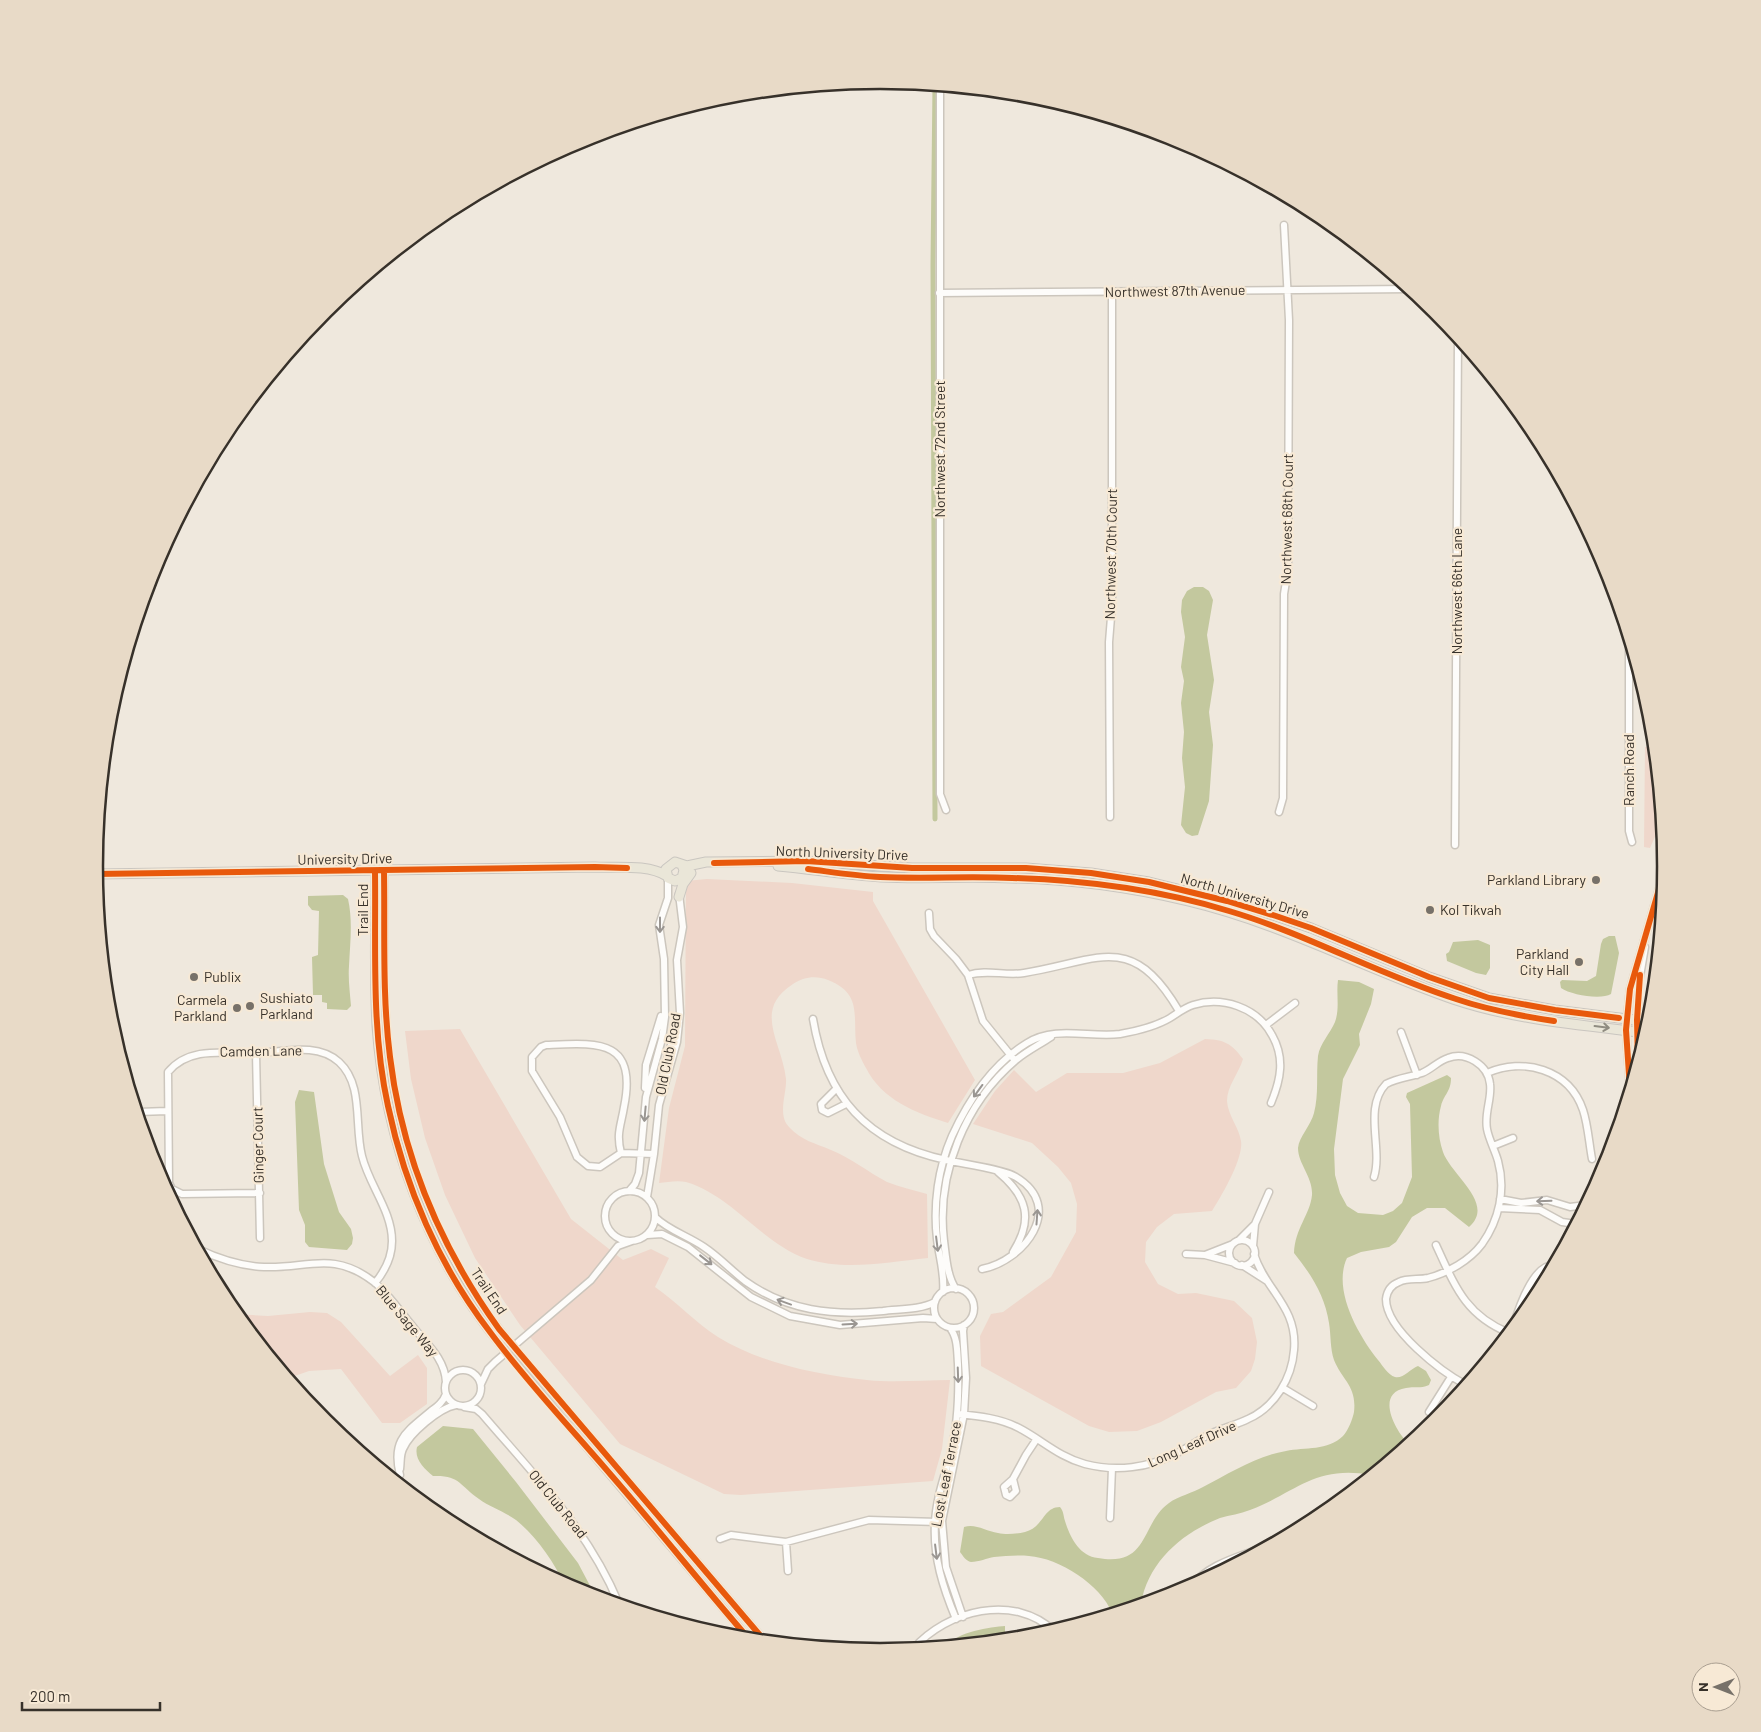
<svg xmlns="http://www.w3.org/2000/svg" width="1761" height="1732" font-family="Barlow,sans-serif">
  <rect width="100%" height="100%" fill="#efe8dd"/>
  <!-- green -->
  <path fill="#efd7cb" d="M1645 747H1655L1662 821 1650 848 1644 847Z
    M707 879 792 883 873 892V901L975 1080 948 1123C916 1113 882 1100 866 1068 862 1061 857 1051 856 1043 853 1016 862 993 828 980 816 975 803 977 793 984 752 1010 782 1042 786 1079 787 1093 777 1115 789 1127 802 1141 815 1143 831 1150 851 1158 868 1172 887 1182 900 1187 914 1190 927 1194L928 1258C888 1262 846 1271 807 1259 761 1243 733 1196 686 1182 678 1180 667 1182 659 1183L669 1108 685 1046 686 881Z
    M460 1029 571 1219 623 1260 651 1249 669 1258 655 1287C677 1302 696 1323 718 1337 760 1363 817 1375 867 1380 894 1383 923 1380 950 1380L942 1449 933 1481 741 1495 724 1494 620 1444 520 1325 475 1258 445 1195 425 1138 411 1079 405 1031Z
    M1205 1039C1225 1040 1231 1043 1243 1059 1239 1073 1227 1086 1227 1101 1228 1116 1239 1127 1241 1141 1244 1158 1221 1197 1212 1211L1174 1214 1157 1227 1146 1242 1145 1262 1158 1284 1178 1294 1196 1293 1234 1301 1252 1318 1257 1342 1255 1359 1251 1371 1236 1388 1216 1392 1161 1422 1137 1431 1109 1432 1089 1426 981 1366 980 1336 991 1314 1003 1312 1051 1277 1076 1232 1077 1204 1071 1183 1058 1167 1032 1143 973 1124 995 1091 1014 1070 1036 1092 1067 1073H1123L1160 1063Z
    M310 1312 327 1313 341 1322 390 1376 418 1355 427 1368V1404L400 1423H382L341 1369 309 1371 289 1378 236 1314 268 1316Z"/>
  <!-- water -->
  <path fill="#c3c89e" d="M1194 587H1203L1209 591 1213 600 1207 635 1214 680 1209 712 1213 745 1209 801 1198 835 1192 836 1186 833 1181 825 1185 787 1182 758 1184 732 1181 703 1184 681 1181 667 1185 637 1181 612 1182 600 1187 591Z
    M343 895 348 899C353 921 350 944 349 966 348 979 350 993 351 1006L347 1010 327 1009V1003L322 1002V995H313L312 957 318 955 319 911 312 910 308 905V896Z
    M1609 936H1615L1619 953 1611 994C1601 1000 1571 995 1561 988L1560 982 1562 980 1587 981 1596 976 1601 944 1603 939Z
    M1478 940 1490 945V968L1486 975 1476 973 1447 961 1446 954 1449 952 1453 942Z
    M1338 980 1359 982 1374 989 1371 1004 1359 1034 1360 1045 1343 1079 1334 1149 1335 1175 1340 1193 1347 1206 1358 1213 1383 1215 1393 1211 1402 1203 1412 1177 1410 1104 1406 1097 1407 1093 1447 1075 1451 1078C1451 1092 1444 1094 1441 1106 1437 1120 1438 1138 1443 1152 1451 1175 1496 1204 1469 1227L1445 1208H1427L1412 1217 1396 1242 1389 1247 1361 1252 1347 1258C1332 1290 1359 1336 1378 1360 1383 1366 1388 1375 1395 1377 1403 1379 1410 1369 1418 1366L1426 1371 1431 1380 1429 1385C1420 1389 1414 1386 1406 1388 1374 1393 1396 1432 1409 1444L1371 1475C1315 1465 1297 1492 1250 1510 1240 1514 1230 1515 1220 1518 1182 1533 1148 1562 1141 1604L1112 1613C1101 1585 1059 1558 1029 1556 1018 1555 1005 1556 994 1557 987 1558 979 1562 971 1562 966 1561 963 1556 960 1552L964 1527C975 1523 986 1531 998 1533 1006 1535 1016 1534 1025 1532 1044 1527 1043 1507 1060 1507 1064 1512 1063 1515 1065 1521 1070 1537 1079 1556 1098 1558 1150 1567 1140 1524 1169 1503 1178 1496 1193 1493 1203 1487 1230 1473 1256 1456 1286 1451 1305 1447 1328 1451 1343 1436 1348 1431 1353 1418 1354 1412 1357 1386 1342 1380 1334 1360 1330 1349 1331 1335 1329 1323 1325 1296 1311 1274 1294 1253 1295 1228 1310 1215 1312 1195 1313 1177 1298 1164 1298 1148 1299 1137 1311 1125 1314 1113 1319 1094 1316 1075 1318 1056 1320 1043 1330 1034 1335 1022 1340 1008 1336 994 1338 980Z
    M299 1090 314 1092 324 1164 339 1212 351 1229 353 1238 352 1244 347 1250 309 1247 305 1242V1225L299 1210 295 1102Z
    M443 1426 473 1429 516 1482 578 1563 596 1597 565 1585C553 1561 537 1537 516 1520 505 1512 490 1507 479 1499 459 1485 460 1475 433 1476 424 1469 414 1459 417 1447Z
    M1005 1626V1640L949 1645C956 1632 991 1627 1005 1626Z"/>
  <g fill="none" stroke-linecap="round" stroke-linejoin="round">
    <!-- canal -->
    <path stroke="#c3c89e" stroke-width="5" d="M935 85 933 265 935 819"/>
    <!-- minor casing -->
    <g stroke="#ccc6bd" stroke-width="9">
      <path id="minor" d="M940 86V794L946 810
        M939 293 1411 289
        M1629 639V831L1632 842
        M1279 812 1283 798 1284 594 1288 569 1289 320 1284 225
        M1110 817 1109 642 1112 605V292
        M1455 845 1458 336
        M384 870C385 932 382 995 389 1056 401 1157 442 1260 507 1339
        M375 871C375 922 373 974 376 1026 384 1140 427 1256 500 1345
        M929 913 930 929 934 936 956 959 968 975 983 1021 1013 1058
        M102 943 104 961
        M968 975C987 969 1005 976 1024 973 1099 961 1131 930 1179 1011
        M813 1019C826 1097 867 1143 946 1160 963 1164 1003 1169 1016 1177 1066 1207 1024 1261 982 1269
        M1266 1025 1295 1003
        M1401 1032 1417 1075
        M256 1053 260 1238
        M1638 1065V988L1645 947
        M1487 1073C1523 1057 1569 1069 1583 1110 1588 1125 1589 1143 1592 1159
        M661 1083 675 1030
        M645 1088 646 1065 661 1016
        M836 1089 821 1104 822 1110 828 1113 846 1104
        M1630 1089 1626 1030 1630 989 1666 865
        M138 1112 167 1111
        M1493 1146 1513 1138
        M621 1153 600 1167 588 1166 577 1157 560 1117 532 1071V1057L541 1047 546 1045C597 1043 638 1038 624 1107 621 1126 616 1133 621 1153L654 1154
        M998 1172C1027 1196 1034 1219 1013 1252
        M1374 1177C1383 1148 1363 1108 1386 1084 1397 1078 1410 1077 1422 1073 1432 1069 1438 1061 1448 1058 1466 1051 1488 1065 1490 1084 1492 1099 1484 1113 1487 1129 1489 1140 1495 1150 1498 1161 1506 1190 1499 1220 1482 1244 1470 1260 1448 1273 1428 1278 1419 1280 1407 1278 1399 1282 1391 1285 1387 1291 1386 1299 1386 1330 1442 1372 1466 1385
        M605 1216a25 25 0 1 1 50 0a25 25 0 1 1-50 0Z
        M629 1191 635 1184 639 1173 646 1097 662 1039 665 1017 664 959 659 925 668 898V878
        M260 1193 182 1194 172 1189 169 1183 168 1072C190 1045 228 1054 258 1053 284 1052 317 1042 339 1062 364 1085 354 1125 362 1156 369 1185 392 1211 392 1241 392 1258 385 1271 375 1283
        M647 1197 654 1154 659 1105 677 1042 680 1013 677 960 683 927 679 894
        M1500 1199 1521 1203 1547 1200 1570 1207 1586 1205
        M1499 1208 1540 1210 1562 1222 1576 1224
        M655 1217C668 1230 688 1236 704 1247 719 1257 731 1270 745 1281 787 1311 833 1316 883 1311 899 1309 920 1310 935 1302
        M647 1235 662 1234 688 1247 751 1297 790 1316 840 1325 923 1318 937 1319
        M1239 1240 1255 1224
        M1229 1253a13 13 0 1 1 26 0a13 13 0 1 1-26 0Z
        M1436 1245C1455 1286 1465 1315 1509 1333
        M1253 1246 1255 1224 1269 1192
        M198 1249C219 1259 241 1266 264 1267 307 1269 333 1250 374 1282 389 1294 401 1313 414 1328 427 1344 445 1359 446 1382
        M1186 1254 1205 1255 1235 1263
        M1205 1255 1233 1244
        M1242 1265 1267 1281
        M934 1308a20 20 0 1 1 40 0a20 20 0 1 1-40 0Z
        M956 1289C947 1277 946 1255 944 1241 936 1174 965 1103 1016 1060 1027 1051 1039 1045 1051 1037
        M943 1292C945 1274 939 1257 937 1239 933 1205 938 1168 952 1136 969 1099 993 1064 1027 1043 1055 1025 1090 1038 1120 1034 1137 1031 1155 1027 1170 1018 1178 1013 1184 1008 1193 1005 1222 996 1257 1007 1272 1035 1285 1058 1281 1079 1271 1103
        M950 1328C958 1338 957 1352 958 1364 959 1394 958 1424 951 1452 945 1475 936 1498 935 1523 933 1557 943 1588 956 1619
        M1512 1330C1517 1313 1532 1264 1554 1265
        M519 1353 764 1640
        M512 1359 749 1639
        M445 1388a18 18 0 1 1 36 0a18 18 0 1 1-36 0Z
        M481 1384 488 1369 495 1362 591 1280 618 1246 632 1241
        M1283 1388 1313 1406
        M464 1407 476 1409 482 1414C534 1475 588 1529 619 1604
        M1429 1412 1451 1377
        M957 1414C978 1416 1000 1418 1019 1428 1042 1440 1059 1457 1085 1464 1116 1472 1149 1468 1177 1453 1188 1448 1198 1440 1210 1434 1222 1428 1236 1425 1248 1419 1275 1407 1292 1378 1294 1350 1298 1307 1265 1290 1254 1254
        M400 1469C401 1462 400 1455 403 1449 409 1434 439 1408 456 1405
        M400 1475C391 1440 406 1432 431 1411 438 1406 443 1402 446 1394
        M1013 1479 1016 1491 1010 1497 1006 1495 1004 1487 1013 1479 1026 1455 1036 1440
        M1110 1518 1112 1468
        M720 1539 731 1535 786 1542 869 1520 938 1522
        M786 1542 788 1571
        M1191 1587C1209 1562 1244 1556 1271 1544
        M963 1617 946 1567 942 1521 964 1414 966 1378 963 1331 964 1325
        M913 1649C947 1610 1014 1593 1054 1631"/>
    </g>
    <!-- major casing -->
    <g stroke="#cac6c0" stroke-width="11">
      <path id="major" d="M682 865 684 870 682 878 675 881 668 878 666 869 675 862 687 866 706 862 806 861 912 868H1026L1091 873 1149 882 1227 901 1276 916 1311 928 1429 977 1489 998 1555 1010 1651 1022
        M778 866C812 869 846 875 881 877 924 879 967 876 1011 878 1070 879 1130 887 1188 901 1281 923 1364 968 1453 999 1515 1020 1582 1025 1647 1033
        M95 874 595 867C617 868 648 864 667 876
        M679 897 683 884 691 873"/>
    </g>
    <!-- minor -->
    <use href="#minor" stroke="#fdfcfa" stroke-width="6"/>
    <!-- major -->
    <use href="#major" stroke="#eae6d8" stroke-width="9"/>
    <!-- minor-bridge casing -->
    <g stroke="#ccc6bd" stroke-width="9" stroke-linecap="butt">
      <path id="minor-bridge" d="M507 1339 519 1353
        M500 1345 512 1359"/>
    </g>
    <!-- minor-bridge -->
    <use href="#minor-bridge" stroke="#fdfcfa" stroke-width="6"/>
    <!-- cycleway casing -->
    <g stroke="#f7e9d5" stroke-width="9">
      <path id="cycleway" d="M714 863 806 861 912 868H1026L1091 873 1149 882 1227 901 1276 916 1311 928 1429 977 1489 998 1555 1010 1619 1018
        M808 869C832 872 856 876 880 877 924 879 968 876 1012 878 1085 880 1159 890 1229 911 1307 934 1379 975 1456 999 1488 1010 1521 1016 1554 1021
        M384 870C385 932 382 995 390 1057 402 1156 441 1248 499 1329L764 1640
        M375 871C376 949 371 1029 388 1106 405 1187 439 1266 490 1332 527 1382 571 1428 611 1475 658 1529 702 1585 749 1639
        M95 874 595 867 627 868
        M1638 1065 1637 1020 1640 975
        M1630 1089 1626 1030 1630 989 1666 865"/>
    </g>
    <!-- cycleway -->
    <use href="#cycleway" stroke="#e8590c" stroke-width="6"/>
  </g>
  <!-- one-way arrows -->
  <defs><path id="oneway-shaft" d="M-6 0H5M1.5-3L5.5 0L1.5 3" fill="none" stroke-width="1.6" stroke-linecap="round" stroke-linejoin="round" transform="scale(1.25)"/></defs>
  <g stroke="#9a9692">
    <use href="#oneway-shaft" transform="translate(660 925) rotate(90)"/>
    <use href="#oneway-shaft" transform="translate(978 1091) rotate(126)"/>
    <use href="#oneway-shaft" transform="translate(645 1114) rotate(95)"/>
    <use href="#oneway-shaft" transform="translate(1544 1201) rotate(178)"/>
    <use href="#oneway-shaft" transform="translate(1037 1217) rotate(-86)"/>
    <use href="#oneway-shaft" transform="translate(937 1244) rotate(83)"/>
    <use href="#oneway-shaft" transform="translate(706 1260) rotate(38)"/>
    <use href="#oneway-shaft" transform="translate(784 1302) rotate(-160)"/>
    <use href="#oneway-shaft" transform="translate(850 1324) rotate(-3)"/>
    <use href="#oneway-shaft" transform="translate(958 1375) rotate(88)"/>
    <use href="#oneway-shaft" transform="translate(936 1552) rotate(83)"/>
  </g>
  <use stroke="#908c81" href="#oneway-shaft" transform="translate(1602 1027) rotate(7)"/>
  <!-- markers -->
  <g fill="#777169" stroke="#f7e9d5" stroke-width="2">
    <circle cx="1596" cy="880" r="5"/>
    <circle cx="1430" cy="910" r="5"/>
    <circle cx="1579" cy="962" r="5"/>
    <circle cx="194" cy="977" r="5"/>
    <circle cx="250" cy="1006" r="5"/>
    <circle cx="237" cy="1008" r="5"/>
  </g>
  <g text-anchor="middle" stroke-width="4.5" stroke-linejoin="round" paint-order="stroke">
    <!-- street labels -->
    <g font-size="14" fill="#37312a" stroke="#f7e9d5">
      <text transform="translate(1175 291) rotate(-1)" y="5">Northwest 87th Avenue</text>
      <text transform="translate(940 449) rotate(-90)" y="5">Northwest 72nd Street</text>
      <text transform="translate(1287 519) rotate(-89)" y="5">Northwest 68th Court</text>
      <text transform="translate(1111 554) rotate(-89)" y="5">Northwest 70th Court</text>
      <text transform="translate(1457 591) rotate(-90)" y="5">Northwest 66th Lane</text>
      <text transform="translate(1629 770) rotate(-90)" y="5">Ranch Road</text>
      <text transform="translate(842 853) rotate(2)" y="5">North University Drive</text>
      <text transform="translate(345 859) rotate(-1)" y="5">University Drive</text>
      <text transform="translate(1245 896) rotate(16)" y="5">North University Drive</text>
      <text transform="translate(363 910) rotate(-90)" y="5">Trail End</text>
      <text transform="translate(261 1051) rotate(-1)" y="5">Camden Lane</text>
      <text transform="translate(668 1054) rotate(-79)" y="5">Old Club Road</text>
      <text transform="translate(258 1145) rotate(-91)" y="5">Ginger Court</text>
      <text transform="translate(489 1291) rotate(56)" y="5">Trail End</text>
      <text transform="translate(407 1321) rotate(50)" y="5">Blue Sage Way</text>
      <text transform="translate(1192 1444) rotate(-24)" y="5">Long Leaf Drive</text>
      <text transform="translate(946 1474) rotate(-79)" y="5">Lost Leaf Terrace</text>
      <text transform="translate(558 1504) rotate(51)" y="5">Old Club Road</text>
    </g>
    <!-- poi labels -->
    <g font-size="14" fill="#37312a" stroke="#f7e9d5" text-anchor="end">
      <text x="1586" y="885">Parkland Library</text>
      <text x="1440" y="915" text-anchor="start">Kol Tikvah</text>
      <text x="1569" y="959">Parkland<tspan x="1569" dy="16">City Hall</tspan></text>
      <text x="204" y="982" text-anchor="start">Publix</text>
      <text x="260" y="1003" text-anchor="start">Sushiato<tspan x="260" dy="16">Parkland</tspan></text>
      <text x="227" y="1005">Carmela<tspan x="227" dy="16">Parkland</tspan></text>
    </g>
  </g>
  <!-- crop -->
  <path d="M0 0H1761V1732H0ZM103 866a777 777 0 1 1 1554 0a777 777 0 1 1-1554 0Z" fill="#e8dac7" fill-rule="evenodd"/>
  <path fill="none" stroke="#37312a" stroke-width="2.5" d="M103 866a777 777 0 1 1 1554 0a777 777 0 1 1-1554 0Z"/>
  <!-- north arrow -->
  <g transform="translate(1716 1687) rotate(270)"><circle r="24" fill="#f7e9d5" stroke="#aa9f91"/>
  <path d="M0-4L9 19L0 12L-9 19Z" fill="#777169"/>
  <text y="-8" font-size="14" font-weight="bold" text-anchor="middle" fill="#37312a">N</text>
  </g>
  <!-- scale -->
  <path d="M22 1702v8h138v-8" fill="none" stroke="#37312a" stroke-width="2.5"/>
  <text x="30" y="1702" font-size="15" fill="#37312a" stroke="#f7e9d5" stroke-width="4" paint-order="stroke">200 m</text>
</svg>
